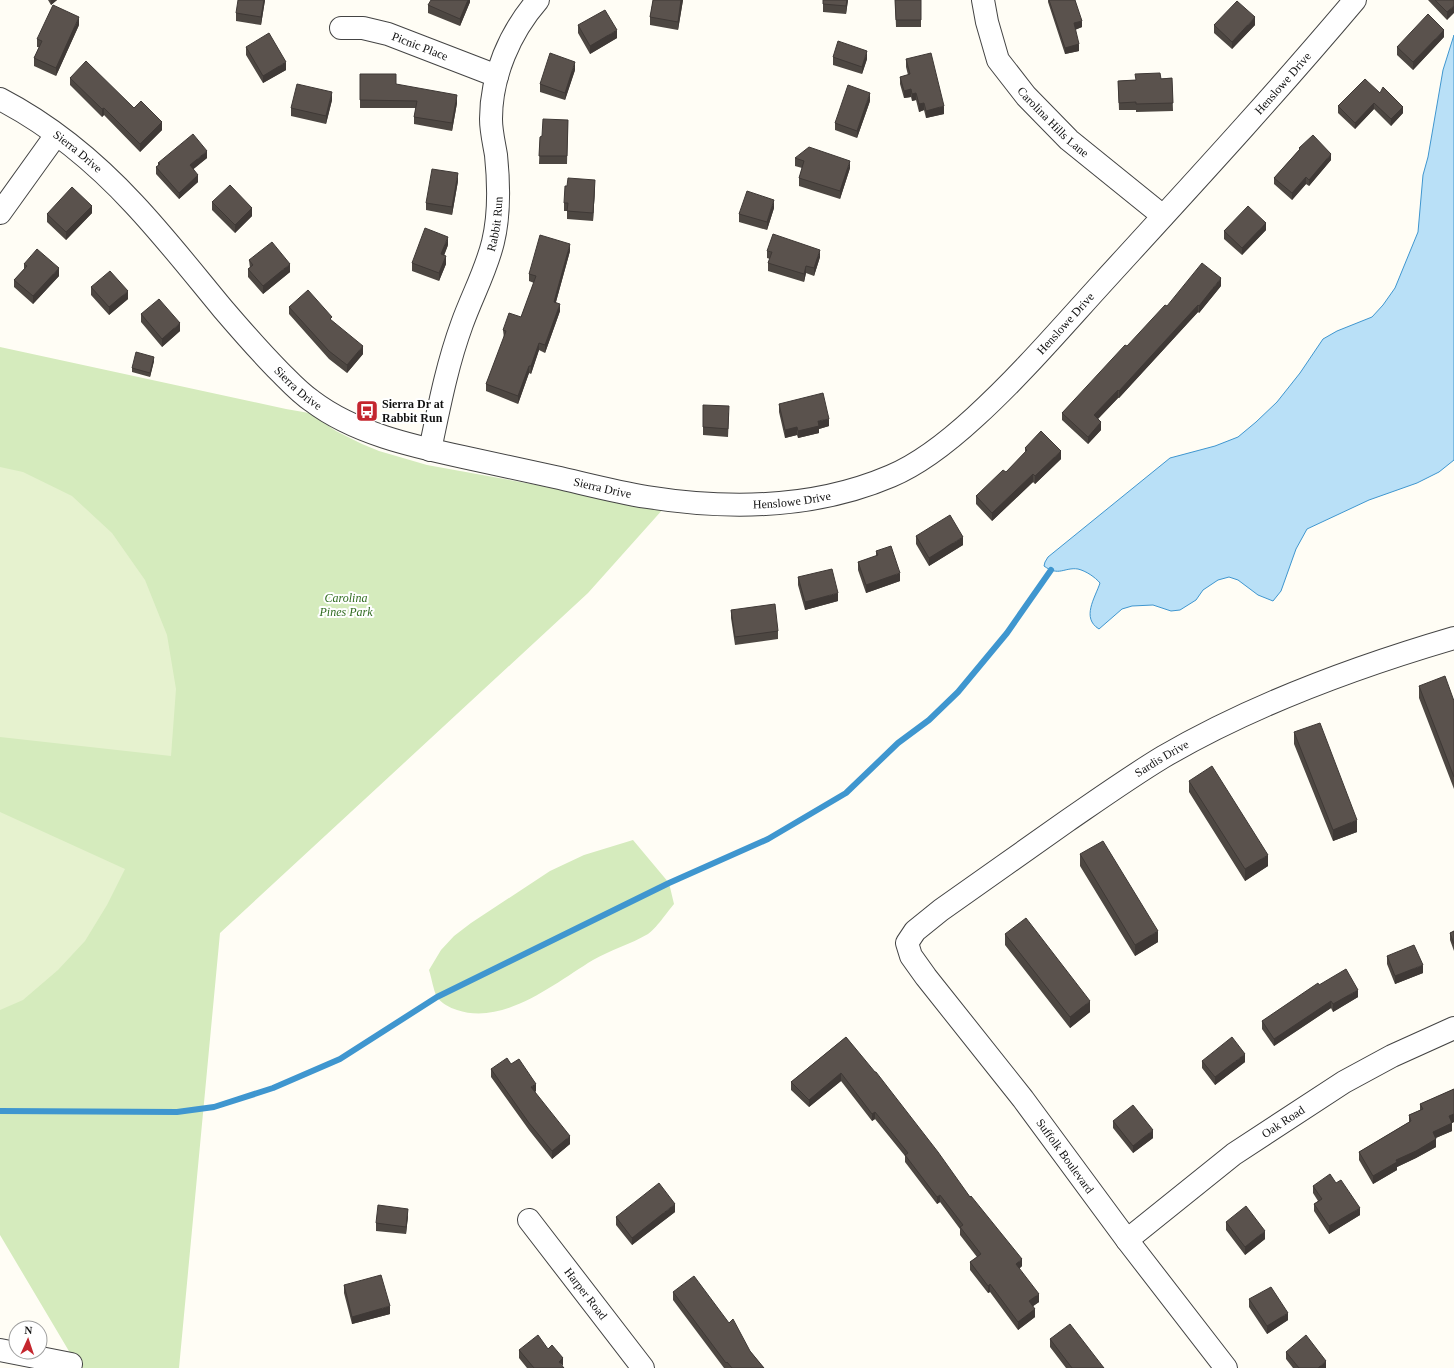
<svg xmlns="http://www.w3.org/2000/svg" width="1454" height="1368" font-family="Georgia,serif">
  <rect width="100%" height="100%" fill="#fffdf5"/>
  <!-- green -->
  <path fill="#d5ebbd" d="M0 347 286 409 309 413 336 431 362 444 379 451 427 465 664 508 588 593 220 933 179 1368H79L0 1235Z
    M633 840 669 883 674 904C668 911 655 930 648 934 631 944 610 950 593 960 555 983 504 1026 457 1010 450 1008 441 1003 437 997 433 989 432 979 429 970L441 950 454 936 471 923 550 871 584 855Z"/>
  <!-- pitch -->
  <path fill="#e6f2cf" d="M0 467 23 472 72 496 112 533 145 580 167 635 176 689 171 756 0 737Z
    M0 812 125 869 107 905 85 941 58 970 23 1000 0 1010Z"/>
  <!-- water -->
  <path fill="#b9e0f7" stroke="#3f96cf" d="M1454 35V460L1439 472 1417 483 1369 500 1307 529 1296 549 1281 591 1273 601 1258 595 1238 580 1229 577 1218 580 1203 590 1196 600 1180 610 1171 611 1153 605 1132 606 1122 609 1099 629C1081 618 1095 598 1100 583 1095 577 1086 571 1078 569 1064 567 1059 577 1044 566L1045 562 1048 557 1170 458 1215 446 1238 437 1256 422 1277 402 1300 373 1323 339 1337 331 1372 317 1383 305 1395 288 1418 232 1423 175 1428 157 1443 70Z"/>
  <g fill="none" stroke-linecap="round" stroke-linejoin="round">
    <!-- stream -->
    <path stroke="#3f96cf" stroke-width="6" d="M0 1111 177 1112 214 1107 273 1088 340 1059 437 997 669 883 768 839 846 793 898 743 929 720 958 692 1007 633 1051 570"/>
    <!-- minor casing -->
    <g stroke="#444" stroke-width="24">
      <g id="minor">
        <path id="s1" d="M983 0 987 22 998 60 1026 96 1069 140 1163 216"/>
        <path id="s2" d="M341 28H363L388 34 497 76"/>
        <path id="s3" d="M0 99C50 125 96 163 134 204 165 237 194 274 223 309 241 330 260 352 280 372 290 382 300 393 312 401 354 433 412 446 463 457 494 464 524 470 555 477 586 484 616 492 647 497 729 510 814 509 891 476 922 463 950 440 975 417 1021 375 1062 327 1104 281 1189 188 1274 96 1355 0"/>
        <path d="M0 213 56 135"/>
        <path id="s4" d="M430 450C439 407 447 365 462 324 472 296 486 271 493 242 500 213 499 184 496 155 494 143 491 131 491 119 491 76 510 32 538 0"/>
        <path id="s5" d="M529 1220 643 1368"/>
        <path id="s6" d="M1127 1240 1234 1154 1344 1082 1392 1056 1454 1028"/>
        <path d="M0 1350 71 1364"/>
        <path id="s7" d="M1226 1368 1127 1240 1023 1099 926 977 911 956 907 943 915 931 941 910C983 880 1025 851 1067 821 1099 799 1130 777 1163 757 1252 705 1355 667 1454 638"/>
      </g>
    </g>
    <!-- minor -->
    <use href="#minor" stroke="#fff" stroke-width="22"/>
  </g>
  <!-- wall -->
  <path fill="#4d4742" d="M48 0H57L51 5Z
    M265 0 261 25 236 21V13Z
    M470 0V2L460 26 428 13V5Z
    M653 0H683L678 30 650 25V17Z
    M848 0 846 14 823 12V4Z
    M895 0H921V27H896Z
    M1048 0H1075L1082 27 1075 30 1079 51 1065 54 1048 2Z
    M1428 0H1454L1447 20Z
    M79 25 56 76 34 66V58L39 47H37V39Z
    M578 25 617 38 590 54 578 33Z
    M1214 25H1255L1232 49 1214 33Z
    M1444 37 1413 70 1397 55V47Z
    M246 47 286 70 263 83 246 55Z
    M833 57 867 59 862 74 833 65Z
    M906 59 944 114 926 118 924 110 919 112 916 100 912 101 911 97 904 98 900 84V77L908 75 906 67Z
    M575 70 565 100 540 92V84Z
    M360 74 457 103 452 131 414 124V117L416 108H360Z
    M70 78 134 108 162 130 140 152 104 115 102 117 70 85Z
    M1172 78 1173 111 1136 112V110H1119L1118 81Z
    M1380 93 1403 113 1391 126 1374 109 1355 129 1338 113V106Z
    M332 100 326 124 291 116V108Z
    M870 101 857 138 835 130V123Z
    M568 120 567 164H539L540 137 542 136Z
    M1299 148 1331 160 1309 186 1306 184 1292 200 1274 184V178L1299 150Z
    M207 158 193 169 198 182 179 199 156 174V167L158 166V163Z
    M795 158 850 168 840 199 799 186V178L802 168 795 166Z
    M458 181 452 215 426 210V203Z
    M595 188 593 221 567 219V211H564V203Z
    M212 202 252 216 235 233 212 210Z
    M774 208 767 230 739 222V214Z
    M92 213 66 240 47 222V214Z
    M1266 230 1242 255 1224 239V231Z
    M448 245 444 256 446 264 439 281 412 271V263Z
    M570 251 556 302 560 311 545 353 539 350 531 374 529 373 518 404 486 391V384L504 338 503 330 521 317 534 283 529 281V274Z
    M767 251 820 257 814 276 806 273 804 282 768 271V263L770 259 767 258Z
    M249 260 290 272 263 294 248 277V269L250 268Z
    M24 264 59 276 33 304 14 287V280L24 269Z
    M1221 286 1199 313 1198 312 1119 398H1118L1098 419 1101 430 1088 444 1062 420V413L1167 306Z
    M91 287 128 299 109 315 91 295Z
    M289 307 332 321 363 354 347 373 329 359 289 314Z
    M141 314 180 331 162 347 141 322Z
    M154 361 150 377 132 372V368Z
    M779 404 829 426 819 429V433L798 438 797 435 785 438 779 412Z
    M703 405 729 413 728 437 703 435Z
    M1025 448 1061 459 1035 484 1033 482 992 521 976 504V496L1006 472 1025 453Z
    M916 536 963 545 929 566 916 544Z
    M876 551 900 581 866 593 858 570V562L876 556Z
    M798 577 838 601 805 610 798 585Z
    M731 610 778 631V639L735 645 731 618Z
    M1419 686 1454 701V789L1419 698Z
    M1294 732 1357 832 1333 841 1294 744Z
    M1189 781 1268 866 1245 881 1189 792Z
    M1080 854 1158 942 1135 956 1080 866Z
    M1454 931V951L1450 940V933Z
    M1005 934 1090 1012 1070 1028 1005 945Z
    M1387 956 1423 973 1395 984 1387 964Z
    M1319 985 1358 997 1333 1012 1331 1008 1274 1046 1262 1029V1021Z
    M846 1037 970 1197 1022 1266 1019 1269 1039 1302 1033 1306 1035 1317 1018 1330 990 1292 988 1293 970 1270V1262L977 1257 960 1235V1229L940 1202 937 1204 905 1162V1156L875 1119 872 1121 841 1081 809 1107 791 1090V1082Z
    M1202 1061 1245 1062 1215 1085 1202 1068Z
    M511 1064 536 1091 535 1092 570 1144 552 1159 529 1130 491 1077V1069Z
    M1454 1089V1122L1452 1123V1131L1436 1138V1147L1416 1158 1397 1167V1170L1373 1184 1359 1160V1152L1409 1122V1115L1420 1110V1104Z
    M1113 1121 1153 1138 1133 1153 1113 1128Z
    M1313 1186 1360 1215 1329 1234 1314 1211V1204L1318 1201 1313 1193Z
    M675 1212 632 1245 616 1225V1217Z
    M408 1216 406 1234 376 1231V1223Z
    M1226 1222 1265 1239 1245 1255 1226 1230Z
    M344 1285 390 1314 352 1324 344 1293Z
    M673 1292 750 1351 764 1368H724L673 1300Z
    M1249 1299 1288 1320 1267 1334 1249 1307Z
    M1050 1339 1104 1368H1066L1050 1347Z
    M519 1350 562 1366 564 1368H527L519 1358Z
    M1286 1352 1326 1368H1293L1286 1359Z"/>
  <!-- shaded-wall -->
  <path fill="#3f3936" d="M51 0H57L51 5Z
    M264 0H265L261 25V17Z
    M468 0H470V2L460 26V19Z
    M681 0H683L678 30V22Z
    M847 0H848L846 14V6Z
    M1454 6V13L1447 20V12Z
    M79 17V25L56 76V68Z
    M1255 17V25L1232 49V42Z
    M1082 21V27L1074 30V23Z
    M617 30V38L590 54V46Z
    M1444 30V37L1413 70V62Z
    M1079 44V51L1065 54V48Z
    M867 51V59L862 74V67Z
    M286 62V70L263 83V76Z
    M575 62V70L565 100V93Z
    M911 89V97L904 98V91Z
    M332 92V100L326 124V116Z
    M870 93V101L857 138V131Z
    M916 93V100L912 101V94Z
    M457 95V103L452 131V123Z
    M924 103V110L919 112V104Z
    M1374 103V109L1355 129V123Z
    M944 106V114L926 118V111Z
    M1403 107V113L1391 126V119Z
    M104 108V115L102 117V109Z
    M162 122V130L140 152V144Z
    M207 151V158L190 172V165Z
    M1331 154V160L1309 186V180Z
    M850 161V168L840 199V191Z
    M458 173V181L452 215V207Z
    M198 175V182L179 199V193Z
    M1306 177V184L1292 200V193Z
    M595 180V188L593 221V213Z
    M774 200V208L767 230V222Z
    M92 206V213L66 240V232Z
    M252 208V216L235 233V225Z
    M1266 223V230L1242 255V248Z
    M448 237V245L441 262V254Z
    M570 244V251L554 309V302Z
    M820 250V257L814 276V268Z
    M446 256V264L439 281V273Z
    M290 264V272L263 294V286Z
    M806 266V273L804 282V274Z
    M59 268V276L33 304V296Z
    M1221 278V286L1199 313V306Z
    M128 291V299L109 315V307Z
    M560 304V311L545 353V345Z
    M1198 305V312L1119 398V391Z
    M180 323V331L162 347V339Z
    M539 343V350L531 374V366Z
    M363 346V354L347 373V365Z
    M154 357V361L150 377V373Z
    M529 366V373L518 404V396Z
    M1118 390V398L1094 423V415Z
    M829 419V426L819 429V433L798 438V431L818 421Z
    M1101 422V430L1088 444V437Z
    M797 427V435L785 438V430Z
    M1061 451V459L1035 484V476Z
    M1033 474V482L992 521V513Z
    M963 537V545L929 566V558Z
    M900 573V581L866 593V585Z
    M838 593V601L805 610V602Z
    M1357 820V832L1333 841V830Z
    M1268 855V866L1245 881V869Z
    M1158 931V942L1135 956V945Z
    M1423 965V973L1395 984V976Z
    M1358 990V997L1333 1012V1004Z
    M1090 1001V1012L1070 1028V1017Z
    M1331 1001V1008L1274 1046V1039Z
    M1245 1054V1062L1215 1085V1077Z
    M841 1073V1081L809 1107V1100Z
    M536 1084V1091L531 1095V1087Z
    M875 1112V1119L872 1121V1114Z
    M1454 1114V1122L1449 1124V1116Z
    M1452 1123V1131L1433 1139V1132Z
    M1153 1130V1138L1133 1153V1146Z
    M570 1136V1144L552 1159V1151Z
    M1436 1139V1147L1416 1158 1397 1167V1170L1373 1184V1176L1396 1160Z
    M940 1195V1202L937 1204V1197Z
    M675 1204V1212L632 1245V1238Z
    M1360 1208V1215L1329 1234V1226Z
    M408 1209V1216L406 1234V1227Z
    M1265 1231V1239L1245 1255V1247Z
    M1022 1259V1266L1016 1271V1264Z
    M990 1284V1292L988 1293V1286Z
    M1039 1294V1302L1029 1309V1301Z
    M390 1306V1314L352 1324V1317Z
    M1035 1309V1317L1018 1330V1322Z
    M1288 1313V1320L1267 1334V1326Z
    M563 1358V1366L559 1362Z
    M1326 1361V1368H1318Z"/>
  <!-- building -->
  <path fill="#5a524d" stroke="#3f3936" d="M238 0H264L261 17 236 13Z
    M431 0H468L460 19 428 5Z
    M653 0H681L678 22 650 17Z
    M823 0H847L846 6 823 4Z
    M895 0H921V20H896Z
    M1049 0H1075L1082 21 1074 23 1079 44 1065 48Z
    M1435 0H1454V6L1447 12Z
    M1237 1 1255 17 1232 42 1214 25Z
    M53 5 79 17 56 68 34 58 42 41 37 39Z
    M605 10 617 30 590 46 578 25Z
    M1428 14 1444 30 1413 62 1397 47Z
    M269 33 286 62 263 76 246 47Z
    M838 41 867 51 862 67 833 57Z
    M550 53 575 62 565 93 540 84Z
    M931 53 944 106 926 111 924 103 919 104 916 93 912 94 911 89 904 91 900 77 910 74 906 59Z
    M86 61 134 108 141 101 162 122 140 144 104 108 102 109 70 78Z
    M1160 73 1161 79 1172 78 1173 103 1136 104V102L1119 103 1118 81 1136 80 1135 74Z
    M360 74H396V84L457 95 452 123 414 117 417 101 360 100Z
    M1365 79 1380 93 1383 87 1403 107 1391 119 1374 103 1355 123 1338 106Z
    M297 84 332 92 326 116 291 108Z
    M848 85 870 93 857 131 835 123Z
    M543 119 568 120 567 156H539L540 137 542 136Z
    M193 134 207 151 190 165 198 175 179 193 156 167 160 164 158 163Z
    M1313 135 1331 154 1309 180 1306 177 1292 193 1274 178 1300 149 1299 148Z
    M809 147 850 161 840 191 799 178 804 161 795 158Z
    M432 169 458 173 452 207 426 203Z
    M568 178 595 180 593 213 567 211 568 203H564L565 186H567Z
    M230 185 252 208 235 225 212 202Z
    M72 187 92 206 66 232 47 214Z
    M747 191 774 200 767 222 739 214Z
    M1248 206 1266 223 1242 248 1224 231Z
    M425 228 448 237 441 254 446 256 439 273 412 263Z
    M773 234 820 250 814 268 806 266 804 274 768 263 772 252 767 251Z
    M540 235 570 244 554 302 560 304 545 345 539 343 531 366H529L518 396 486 384 506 331 503 330 509 313 521 317 536 276 529 274Z
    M272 242 290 264 263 286 248 269 253 265 249 260Z
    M37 249 59 268 33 296 14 280 27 266 24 264Z
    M1202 263 1221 278 1199 306 1198 305 1119 391 1118 390 1094 415 1101 422 1088 437 1062 413 1125 345 1127 346 1165 305 1167 306Z
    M110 271 128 291 109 307 91 287Z
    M308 290 332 317 330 319 363 346 347 365 329 351 289 307Z
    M159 299 180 323 162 339 141 314Z
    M136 352 154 357 150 373 132 368Z
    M823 393 829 419 818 421 819 426 798 431 797 427 785 430 779 404Z
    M703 405 729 406 728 429 703 427Z
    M1041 431 1061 451 1035 476 1033 474 992 513 976 496 1003 470 1006 472 1027 450 1025 448Z
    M950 515 963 537 929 558 916 536Z
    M891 546 900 573 866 585 858 562 878 555 876 551Z
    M832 569 838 593 805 602 798 577Z
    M775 604 778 631 735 637 731 610Z
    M1445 676 1454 701V777L1419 686Z
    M1320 723 1357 820 1333 830 1294 732Z
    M1212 766 1268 855 1245 869 1189 781Z
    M1103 841 1158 931 1135 945 1080 854Z
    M1026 918 1090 1001 1070 1017 1005 934Z
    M1454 931V944L1450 933Z
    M1414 945 1423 965 1395 976 1387 956Z
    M1346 969 1358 990 1333 1004 1331 1001 1274 1039 1262 1021 1318 983 1319 985Z
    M846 1037 875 1072H876L938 1152 970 1197 971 1196 1022 1259 1016 1264 1039 1294 1029 1301 1035 1309 1018 1322 990 1284 988 1286 970 1262 981 1254 960 1227 963 1225 940 1195 937 1197 905 1155 908 1153 875 1112 872 1114 841 1073 809 1100 791 1082Z
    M1232 1037 1245 1054 1215 1077 1202 1061Z
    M507 1058 511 1064 519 1059 536 1084 531 1087 570 1136 552 1151 529 1123 491 1069Z
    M1454 1089V1114L1449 1116 1452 1123 1433 1132 1436 1139 1416 1151 1396 1160 1397 1162 1373 1176 1359 1152 1411 1121 1409 1115 1423 1109 1420 1104Z
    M1133 1105 1153 1130 1133 1146 1113 1121Z
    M1330 1174 1336 1183 1341 1180 1360 1208 1329 1226 1314 1204 1322 1199 1313 1186Z
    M659 1183 675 1204 632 1238 616 1217Z
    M378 1205 408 1209 406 1227 376 1223Z
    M1246 1206 1265 1231 1245 1247 1226 1222Z
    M381 1275 390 1306 352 1317 344 1285Z
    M694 1276 729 1323 733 1319 750 1351 764 1368H732L727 1362 726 1363 673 1292Z
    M1271 1287 1288 1313 1267 1326 1249 1299Z
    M1070 1324 1104 1368H1072L1050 1339Z
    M538 1335 548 1349 552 1345 563 1358 559 1362 564 1368H534L519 1350Z
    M1306 1335 1326 1361 1318 1368H1299L1286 1352Z"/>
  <!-- icons -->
  <defs>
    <g id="bus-square" transform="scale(1.15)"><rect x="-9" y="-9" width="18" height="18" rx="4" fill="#c4262e" stroke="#fff"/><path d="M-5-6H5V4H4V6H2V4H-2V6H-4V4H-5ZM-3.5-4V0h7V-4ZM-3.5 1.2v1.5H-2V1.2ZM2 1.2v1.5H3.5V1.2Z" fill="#fff"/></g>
  </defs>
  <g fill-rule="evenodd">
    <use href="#bus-square" x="367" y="411"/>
  </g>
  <g text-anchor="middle" stroke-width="4" stroke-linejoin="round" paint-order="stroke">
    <!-- street labels -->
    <g font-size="12" fill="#111" stroke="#fff">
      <text dy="4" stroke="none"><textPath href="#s2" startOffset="82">Picnic Place</textPath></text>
      <text dy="4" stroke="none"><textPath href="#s3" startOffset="1593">Henslowe Drive</textPath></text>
      <text dy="4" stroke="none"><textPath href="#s1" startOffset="145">Carolina Hills Lane</textPath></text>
      <text dy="4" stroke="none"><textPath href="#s3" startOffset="94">Sierra Drive</textPath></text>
      <text dy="4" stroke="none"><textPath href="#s4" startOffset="236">Rabbit Run</textPath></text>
      <text dy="4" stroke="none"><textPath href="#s3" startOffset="1269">Henslowe Drive</textPath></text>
      <text dy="4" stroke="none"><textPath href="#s3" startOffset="418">Sierra Drive</textPath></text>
      <text dy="4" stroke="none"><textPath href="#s3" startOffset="742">Sierra Drive</textPath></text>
      <text dy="4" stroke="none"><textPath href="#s3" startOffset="933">Henslowe Drive</textPath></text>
      <text dy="4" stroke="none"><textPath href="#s7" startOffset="848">Sardis Drive</textPath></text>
      <text dy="4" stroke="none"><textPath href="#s6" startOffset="196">Oak Road</textPath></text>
      <text transform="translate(1065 1156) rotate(54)" y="4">Suffolk Boulevard</text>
      <text dy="4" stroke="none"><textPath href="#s5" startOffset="93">Harper Road</textPath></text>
    </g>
    <!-- poi labels -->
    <g font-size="12" font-weight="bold" fill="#111" stroke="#fff" text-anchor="start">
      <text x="382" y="408">Sierra Dr at<tspan x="382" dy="14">Rabbit Run</tspan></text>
    </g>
    <!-- park labels -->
    <g font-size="12" font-style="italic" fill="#2f6b1f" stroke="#fff">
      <text x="346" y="602">Carolina<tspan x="346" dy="14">Pines Park</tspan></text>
    </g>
  </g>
  <!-- north arrow -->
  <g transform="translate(28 1340) rotate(3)"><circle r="19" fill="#ffffff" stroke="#a0a0a0"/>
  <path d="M0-3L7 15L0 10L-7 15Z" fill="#c4262e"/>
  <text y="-6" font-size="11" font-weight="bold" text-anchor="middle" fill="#111111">N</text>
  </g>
</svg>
